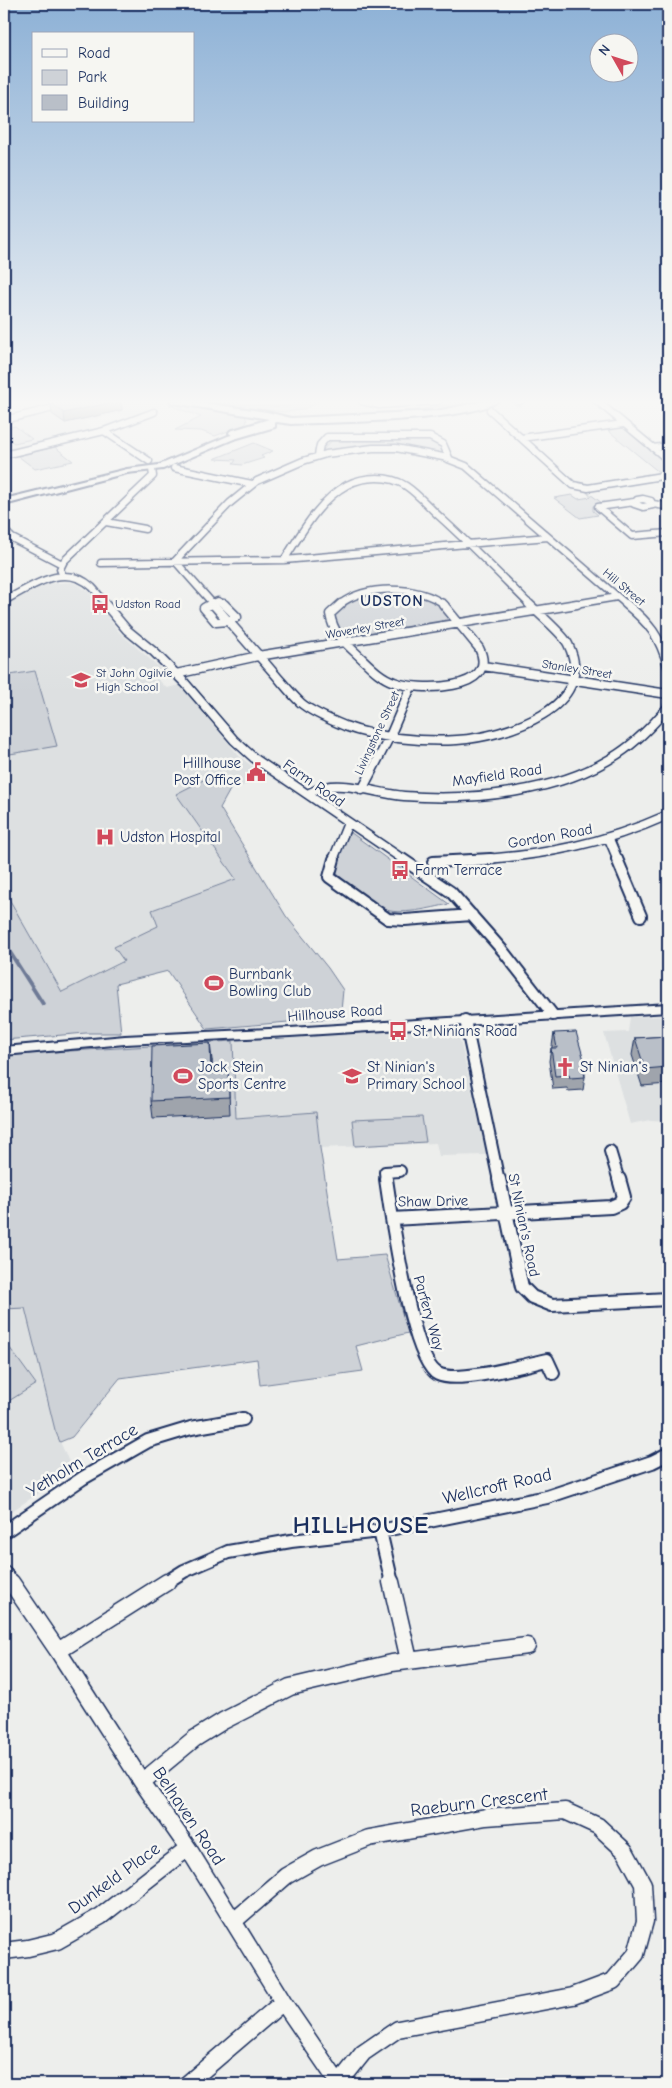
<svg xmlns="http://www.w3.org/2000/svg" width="672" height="2088" font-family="'Comic Neue',sans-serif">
  <rect width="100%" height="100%" fill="#edeeec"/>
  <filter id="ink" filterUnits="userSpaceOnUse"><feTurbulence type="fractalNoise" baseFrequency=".02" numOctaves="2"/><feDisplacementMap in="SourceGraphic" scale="10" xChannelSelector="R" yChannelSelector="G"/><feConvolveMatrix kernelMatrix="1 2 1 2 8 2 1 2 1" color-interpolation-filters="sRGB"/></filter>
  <g filter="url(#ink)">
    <!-- built -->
    <path fill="#dde0e1" d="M66 401H151L166 403 136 417 117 414 84 422 95 430 4 452V422Z
      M71 582 79 585 89 592 119 632 160 668V669L151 673 167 688 180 685 240 757 267 777 234 789 215 774 177 794 236 879 152 910 158 926 124 960 62 992 4 890V605L42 584Z
      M668 1016V1121L650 1120 630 1124 604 1033 628 1032 630 1017Z
      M457 1027 487 1155 439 1156 436 1143 320 1148 316 1112 236 1118 233 1041Z
      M25 1307 55 1430 73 1471 4 1516V1309Z"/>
    <!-- green -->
    <path fill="#ced2d7" stroke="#74809a" d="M193 401 288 407 299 401H320L302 410 285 412Z
      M469 401H488L449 410 370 415V413L418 410Z
      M173 404 241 414 245 416 247 421 244 425 215 436 201 431 175 430 201 417 169 405Z
      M15 426 32 439 14 443 4 435V429Z
      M619 427 626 429 668 463V473L661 474 605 428Z
      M336 436 440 440 449 458 403 448 318 455Z
      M254 443 273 451 261 456 264 458 242 465 233 464 236 460 214 459Z
      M55 447 73 461 35 469 18 456Z
      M586 491 602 503 593 506V511L598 515 580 518 554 498 572 495 578 499 591 497Z
      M403 591 441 602 460 623 345 643 330 614 352 596Z
      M35 671 57 746 4 755V676Z
      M215 774 231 788 220 808 286 916 328 968 343 990 341 1011 346 1017 207 1029 168 971 116 984 121 1033H86L4 1040V890L62 992 124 961 114 947 158 926 152 910 236 879 176 794Z
      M350 832 449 904C431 908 400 916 383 909 365 902 350 885 336 873V861Z
      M233 1041 236 1118 316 1112 320 1148 338 1259 385 1255 408 1333 356 1346 363 1371 260 1385 257 1359 120 1378 72 1437 60 1442 55 1430 25 1308 4 1309V1055Z
      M422 1117 426 1142 355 1146 352 1120Z
      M4 1340 36 1384 4 1404Z"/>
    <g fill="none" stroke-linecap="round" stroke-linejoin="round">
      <!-- stream -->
      <path stroke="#6e7a96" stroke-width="4" d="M4 943 43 1004"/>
      <!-- minor-far4 casing -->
      <g stroke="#1b2f5e" stroke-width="9">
        <path id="minor-far4" d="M362 401 379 405 438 401
          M518 401H520
          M597 401 668 460
          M490 410 573 485 588 488 668 475
          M4 420 66 405 59 401
          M104 431 149 461
          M521 438 623 424
          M653 448 668 446
          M4 455 104 431 154 412
          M318 455 320 445 327 437H430L443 444 449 458
          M174 468 252 484
          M643 499 651 501 653 505 643 507 634 504 637 500Z
          M634 502 598 507 632 536 668 533
          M653 504 665 506 668 509
          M106 522 145 529
          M4 530 12 538 62 564
          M284 560C301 534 319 500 347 485 364 476 390 475 406 486 418 494 429 507 440 517 471 545 500 575 530 605
          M101 563 284 560 548 537
          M62 574 60 569 64 561 153 476 152 469
          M4 601C31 587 64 561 92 587 97 592 102 599 106 605
          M208 605 218 601 225 605
          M214 605 175 561 230 503 257 481 303 461 326 454 373 448H396L443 457 466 466 627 605
          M339 605C366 584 418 585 445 605
          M569 605 617 597"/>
      </g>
      <!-- minor-far3 casing -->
      <g stroke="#1b2f5e" stroke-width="11">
        <path id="minor-far3" d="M105 604 127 630 154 652 185 683 234 740 254 758 404 860
          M211 604 204 608 216 622 228 621 237 617 224 604
          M213 604C233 626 253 649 273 672 282 682 291 694 301 703 310 711 333 721 345 726 376 738 424 742 457 740 504 737 600 708 568 644 563 634 538 613 529 604
          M341 604 330 614C333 633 344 642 357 654 368 664 379 677 394 682 417 691 501 692 479 648L443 604
          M626 604C649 623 660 636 668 666
          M483 666 668 694
          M176 674 258 656 577 604
          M362 790 390 736 411 687
          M307 794C313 792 319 788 325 787 348 782 380 794 404 796 472 801 560 793 618 754 638 741 653 725 668 707
          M609 839 618 860
          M333 860 348 823
          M471 860C542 856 603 844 668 815"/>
      </g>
      <!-- minor-far2 casing -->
      <g stroke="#1b2f5e" stroke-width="14">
        <path id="minor-far2" d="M334 859 329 877 388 919 405 920 472 915
          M402 859 451 892 503 951 553 1015
          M617 859 641 916
          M433 862 491 859
          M465 1020 499 1181
          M610 1151 619 1181
          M386 1181 385 1172 400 1171"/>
      </g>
      <!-- minor-far1 casing -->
      <g stroke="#1b2f5e" stroke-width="16">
        <path id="minor-far1" d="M386 1179 392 1219 611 1207 620 1203 624 1197 619 1179
          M499 1179 522 1287 532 1297 552 1305 668 1299
          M392 1219C397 1247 414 1362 438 1374 458 1384 524 1365 547 1360L553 1373
          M380 1531 392 1583
          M4 1532 83 1478 148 1441 191 1428 243 1419
          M4 1572 12 1583
          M165 1583 184 1571 228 1552 291 1541 380 1531 547 1497 652 1462 668 1454"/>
      </g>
      <!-- minor casing -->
      <g stroke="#1b2f5e" stroke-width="19">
        <path id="minor" d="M11 1582 58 1651 142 1782 188 1848 283 2002 339 2084
          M391 1582 409 1660
          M58 1651 167 1582
          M142 1782 194 1739 223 1721 290 1687 392 1663 527 1646
          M234 1921 286 1876 318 1858 369 1838 486 1817 565 1811 598 1826 625 1851 643 1884 645 1921 636 1954 613 1981 573 1996 398 2029 363 2053 339 2083
          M4 1951 28 1948 57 1941 101 1916 188 1848
          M187 2084 283 2002"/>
      </g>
      <!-- tertiary casing -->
      <g stroke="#1b2f5e" stroke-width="4">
        <path id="tertiary" d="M668 1004V1012L290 1036 125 1044 4 1055V1047L125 1036 290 1028Z"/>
      </g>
      <!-- secondary casing -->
      <g stroke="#1b2f5e" stroke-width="4">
        <path id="secondary" d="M272 423H275V427L234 439 163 469 127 473 4 505V499L127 469 159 465 228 436Z"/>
      </g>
      <!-- primary casing -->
      <g stroke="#1b2f5e" stroke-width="4">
        <path id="primary" d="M170 401H190L267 412 291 418 436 411 485 401H498C471 422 331 422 291 424L277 422 233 436 229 433 230 431 269 419 174 403Z"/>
      </g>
      <!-- minor-far4 -->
      <use href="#minor-far4" stroke="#f6f6f2" stroke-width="6"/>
      <!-- minor-far3 -->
      <use href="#minor-far3" stroke="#f6f6f2" stroke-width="8"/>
      <!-- minor-far2 -->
      <use href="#minor-far2" stroke="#f6f6f2" stroke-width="10"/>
      <!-- minor-far1 -->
      <use href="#minor-far1" stroke="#f6f6f2" stroke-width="12"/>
      <!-- minor -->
      <use href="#minor" stroke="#f6f6f2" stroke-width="16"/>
      <!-- tertiary -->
      <use href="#tertiary" fill="#f6f6f2" fill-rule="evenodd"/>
      <!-- secondary -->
      <use href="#secondary" fill="#f6f6f2" fill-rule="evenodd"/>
      <!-- primary -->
      <use href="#primary" fill="#f6f6f2" fill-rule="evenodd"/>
    </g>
    <!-- wall -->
    <path fill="#9fa4ac" stroke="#1b2f5e" d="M60 401H121L122 410 65 423 52 414 51 403Z
      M554 1033 586 1067 585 1074V1077L583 1090 568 1091 567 1088 553 1089 549 1061 551 1048H552V1046Z
      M668 1036V1084L642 1086 632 1055 635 1038Z
      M212 1060V1073L228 1072 230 1114 153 1118 151 1101Z"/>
    <!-- shaded-wall -->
    <path fill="#82868c" stroke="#1b2f5e" d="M117 401H121L122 410 65 423 64 413Z
      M210 1043 212 1060 213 1090 211 1073Z"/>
    <!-- building -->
    <path fill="#b9bfc8" stroke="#1b2f5e" d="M60 401H117L64 413 51 403Z
      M576 1032 586 1067 583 1068 585 1077 570 1078 569 1075 555 1076 551 1048H557L554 1033Z
      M668 1036V1067L645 1069 635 1038Z
      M210 1043 211 1073 228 1072 229 1097 151 1101 152 1046Z"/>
  </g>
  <!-- sky -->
  <linearGradient id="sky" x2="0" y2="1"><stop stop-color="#8db1d6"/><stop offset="0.58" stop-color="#f7f7f6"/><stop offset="1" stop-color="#f7f7f6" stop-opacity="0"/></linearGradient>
  <rect width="672" height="693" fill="url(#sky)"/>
  <!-- icons -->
  <defs>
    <g id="bus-bare" transform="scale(1.5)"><path d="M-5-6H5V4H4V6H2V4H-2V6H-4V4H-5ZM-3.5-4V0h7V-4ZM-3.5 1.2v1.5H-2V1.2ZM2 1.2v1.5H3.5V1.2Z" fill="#d1495b" stroke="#f6f6f2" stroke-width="2.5" paint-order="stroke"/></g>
    <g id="school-bare" transform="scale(1.5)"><path d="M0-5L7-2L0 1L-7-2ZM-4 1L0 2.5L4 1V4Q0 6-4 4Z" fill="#d1495b" stroke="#f6f6f2" stroke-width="2.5" paint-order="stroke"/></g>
    <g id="civic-bare" transform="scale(1.5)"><path d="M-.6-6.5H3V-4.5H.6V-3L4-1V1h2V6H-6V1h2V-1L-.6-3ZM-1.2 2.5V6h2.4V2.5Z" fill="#d1495b" stroke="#f6f6f2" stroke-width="2.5" paint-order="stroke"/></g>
    <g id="hospital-bare" transform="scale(1.5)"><path d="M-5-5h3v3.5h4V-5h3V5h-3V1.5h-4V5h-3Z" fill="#d1495b" stroke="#f6f6f2" stroke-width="2.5" paint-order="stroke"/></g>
    <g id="stadium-bare" transform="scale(1.5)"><path d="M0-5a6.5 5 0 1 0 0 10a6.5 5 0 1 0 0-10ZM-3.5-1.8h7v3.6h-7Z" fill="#d1495b" stroke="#f6f6f2" stroke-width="2.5" paint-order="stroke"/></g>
    <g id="church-bare" transform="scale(1.5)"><path d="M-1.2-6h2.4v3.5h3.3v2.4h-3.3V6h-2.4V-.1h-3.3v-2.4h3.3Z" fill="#d1495b" stroke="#f6f6f2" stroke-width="2.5" paint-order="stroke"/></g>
  </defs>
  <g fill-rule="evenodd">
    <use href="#bus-bare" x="100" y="604"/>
    <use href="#school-bare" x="81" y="680"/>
    <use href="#civic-bare" x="256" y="772"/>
    <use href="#hospital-bare" x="105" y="837"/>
    <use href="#bus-bare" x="400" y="870"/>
    <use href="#stadium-bare" x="214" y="983"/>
    <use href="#bus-bare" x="398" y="1031"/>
    <use href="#church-bare" x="565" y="1067"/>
    <use href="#stadium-bare" x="183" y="1076"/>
    <use href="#school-bare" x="352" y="1076"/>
  </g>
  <g text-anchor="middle" stroke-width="5" stroke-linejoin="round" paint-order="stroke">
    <!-- far-street labels -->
    <g font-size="12" fill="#1b2f5e" stroke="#f6f6f2">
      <text transform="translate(624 587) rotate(40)" y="4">Hill Street</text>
      <text transform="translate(365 628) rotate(-10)" y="4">Waverley Street</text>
      <text transform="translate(577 669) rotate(9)" y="4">Stanley Street</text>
      <text transform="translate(377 733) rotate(-65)" y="4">Livingstone Street</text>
    </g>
    <!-- far-poi labels -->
    <g font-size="12" fill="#1b2f5e" stroke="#f6f6f2" text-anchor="start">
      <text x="115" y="608">Udston Road</text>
      <text x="96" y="677">St John Ogilvie<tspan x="96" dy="14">High School</tspan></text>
    </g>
    <!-- poi labels -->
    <g font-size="15" fill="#1b2f5e" stroke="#f6f6f2" text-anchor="start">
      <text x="241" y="768" text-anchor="end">Hillhouse<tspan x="241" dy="17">Post Office</tspan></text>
      <text x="120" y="842">Udston Hospital</text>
      <text x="415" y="875">Farm Terrace</text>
      <text x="229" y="979">Burnbank<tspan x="229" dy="17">Bowling Club</tspan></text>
      <text x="413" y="1036">St. Ninians Road</text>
      <text x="198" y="1072">Jock Stein<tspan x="198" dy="17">Sports Centre</tspan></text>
      <text x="367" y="1072">St Ninian's<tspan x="367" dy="17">Primary School</tspan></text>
      <text x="580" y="1072">St Ninian's</text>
    </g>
    <!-- street labels -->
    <g font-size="15" fill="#1b2f5e" stroke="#f6f6f2">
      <text transform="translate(497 775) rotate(-8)" y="5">Mayfield Road</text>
      <text transform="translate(314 783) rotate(35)" y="5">Farm Road</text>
      <text transform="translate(550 836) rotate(-10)" y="5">Gordon Road</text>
      <text transform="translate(335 1013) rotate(-4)" y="5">Hillhouse Road</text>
      <text transform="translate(433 1201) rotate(-1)" y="5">Shaw Drive</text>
      <text transform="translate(524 1225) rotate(78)" y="5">St Ninian's Road</text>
      <text transform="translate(429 1313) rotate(74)" y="5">Parfery Way</text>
    </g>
    <!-- far-district labels -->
    <g font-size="16" font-weight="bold" letter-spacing="1" fill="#1b2f5e" stroke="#f6f6f2">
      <text x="392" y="606">UDSTON</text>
    </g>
    <!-- near-street labels -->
    <g font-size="18" fill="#1b2f5e" stroke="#f6f6f2">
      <text transform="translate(82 1460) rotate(-31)" y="6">Yetholm Terrace</text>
      <text transform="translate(497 1486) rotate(-13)" y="6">Wellcroft Road</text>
      <text transform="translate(479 1802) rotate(-7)" y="6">Raeburn Crescent</text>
      <text transform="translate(189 1816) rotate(56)" y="6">Belhaven Road</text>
      <text transform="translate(114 1878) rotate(-36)" y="6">Dunkeld Place</text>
    </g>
    <!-- near-district labels -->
    <g font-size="24" font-weight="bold" letter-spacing="1" fill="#1b2f5e" stroke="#f6f6f2">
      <text x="361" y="1533">HILLHOUSE</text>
    </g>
  </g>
  <!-- margin -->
  <rect width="672" height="2088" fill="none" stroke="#f6f6f2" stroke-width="20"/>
  <rect x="10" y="10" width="652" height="2068" fill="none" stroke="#1b2f5e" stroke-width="2" filter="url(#ink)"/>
  <!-- legend -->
  <rect x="32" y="32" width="162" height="90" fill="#f6f6f2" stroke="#9ea6b7"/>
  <rect x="42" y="49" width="25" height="8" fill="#f6f6f2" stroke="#9ea6b7"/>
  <text x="78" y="58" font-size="15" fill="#1b2f5e">Road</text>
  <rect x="42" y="70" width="25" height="15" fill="#ced2d7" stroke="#9ea6b7"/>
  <text x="78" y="82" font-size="15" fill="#1b2f5e">Park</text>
  <rect x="42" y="95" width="25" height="15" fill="#b9bfc8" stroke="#9ea6b7"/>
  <text x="78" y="108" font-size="15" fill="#1b2f5e">Building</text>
  <!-- north arrow -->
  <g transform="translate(614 58) rotate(309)"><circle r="24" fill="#f6f6f2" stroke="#9ea6b7"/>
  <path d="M0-4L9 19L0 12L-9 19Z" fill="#d1495b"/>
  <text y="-8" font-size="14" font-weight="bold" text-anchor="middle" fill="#1b2f5e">N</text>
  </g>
</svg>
